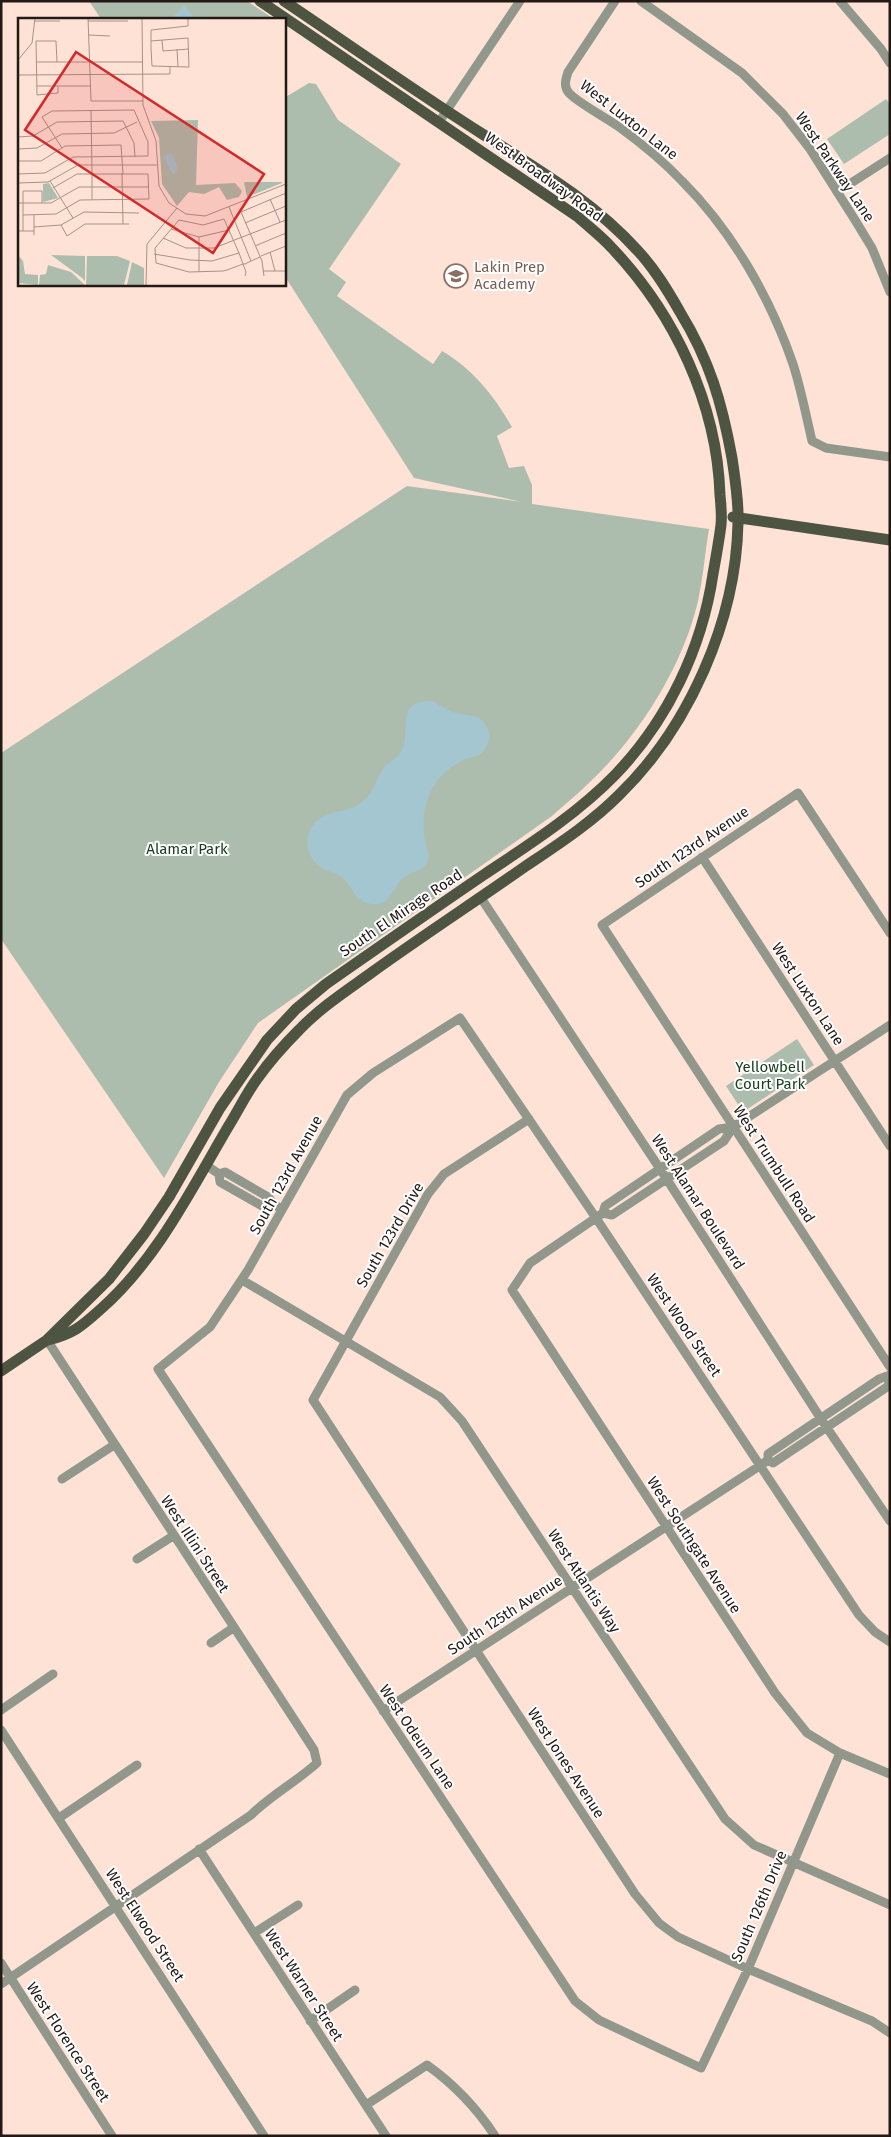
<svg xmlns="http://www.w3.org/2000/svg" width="891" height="2137" font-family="'Fira Sans',sans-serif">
  <rect width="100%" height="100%" fill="#fee2d6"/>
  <!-- green -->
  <path fill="#acbdad" d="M89 1H247L271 17 269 19H101Z
    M309 83 316 84 338 120 401 164 329 269 346 282 337 296 433 364 442 351C473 369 495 397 512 427L497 436 509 468 524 466 532 485V504L709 529C705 553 703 578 698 601 683 666 640 734 592 780 579 793 565 804 552 816L258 1023 219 1082 164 1178 1 939V753L407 486 522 502 414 478 284 275V98Z
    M886 99 890 104V134L844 164 827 139Z
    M797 1039 814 1065 743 1112 726 1086Z"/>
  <!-- water -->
  <path fill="#a3c6d1" d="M184 6 196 19H171Z
    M432 701 452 712 478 717C491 726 493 741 482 753 478 756 473 757 468 758 452 764 437 777 430 793 423 809 422 825 425 841 426 848 430 853 428 860 424 872 413 870 405 877 390 888 390 912 364 902 354 898 351 884 342 877 334 872 325 871 318 865 300 850 306 821 329 814 340 810 351 811 361 803 376 792 374 782 383 769 386 763 393 761 397 757 417 737 389 701 432 701Z"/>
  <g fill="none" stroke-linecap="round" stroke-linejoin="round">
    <!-- minor -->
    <path stroke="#92978c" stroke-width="9" d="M615 1 568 72C566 79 563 86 569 93 578 103 607 118 619 127 641 143 663 161 682 181 732 231 770 297 793 364 801 389 806 415 812 441L826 448 890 457
      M641 1 742 73 783 114 810 149 855 220 872 248 890 292
      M840 1 881 49 890 63
      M439 122 520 1
      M837 192 890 158
      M702 857 890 1146
      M481 898 666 1178 821 1419 890 1521
      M890 933 798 793 602 925 890 1367
      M890 1025 733 1127 724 1141 612 1215 603 1213 530 1263 512 1290 775 1693 807 1733 840 1753 890 1774
      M529 1119 444 1174 428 1194 313 1400 635 1894 659 1923 678 1937 748 1969 872 2021 890 2033
      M206 1165 219 1174 225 1172 268 1197 274 1204 282 1210
      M219 1174 220 1182 264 1207 274 1204
      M603 1213 605 1206 719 1129 733 1127
      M242 1280 440 1397 462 1421 725 1819 754 1845 890 1905
      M768 1460V1454L879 1379 890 1375
      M62 1479 114 1445
      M137 1559 173 1536
      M211 1643 233 1628
      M1 1710 53 1674
      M383 1711 761 1465 768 1460 773 1463 887 1387 890 1382
      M1 1730 264 2136
      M840 1753 748 1969 701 2068 599 2020 575 2001 158 1369 210 1327 248 1270 347 1095 373 1073 460 1018 596 1218 859 1615 875 1632 890 1642
      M59 1818 137 1765
      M199 1849 386 2136
      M254 1933 298 1905
      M1 1963 112 2136
      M1 1984 251 1815C271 1795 296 1782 317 1763L314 1750 47 1340
      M310 2021 355 1990
      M366 2105 427 2065C455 2085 476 2107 495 2136"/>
    <!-- major -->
    <path stroke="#4d5442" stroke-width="11" d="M733 517 890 540
      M48 1340C74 1334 83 1325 102 1308 157 1259 191 1190 228 1127 238 1111 246 1094 257 1079 269 1062 284 1045 299 1030 320 1008 346 991 371 973 421 937 473 903 523 868 557 845 590 824 619 795 689 727 736 621 738 523 739 502 735 479 732 458 722 403 710 361 680 312 668 291 655 269 638 251 594 202 539 170 484 135 416 92 351 46 284 1
      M1 1371 47 1340 109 1279 144 1234 169 1197 220 1108 267 1040 296 1009 326 984C379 947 432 910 485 874 530 844 577 814 615 775 668 720 702 648 713 574 716 557 719 541 721 525 722 515 721 505 720 495 717 403 674 313 611 247 601 236 589 227 578 217L260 1"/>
  </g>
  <!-- icons -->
  <defs>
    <g id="school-ring" transform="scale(1.25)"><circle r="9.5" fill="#fff" stroke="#8d6e63" stroke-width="1.5"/><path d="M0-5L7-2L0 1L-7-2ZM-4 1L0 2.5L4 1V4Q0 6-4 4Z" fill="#8d6e63"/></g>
  </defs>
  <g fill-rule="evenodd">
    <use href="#school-ring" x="456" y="276"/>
  </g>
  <g text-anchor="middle" stroke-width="4" stroke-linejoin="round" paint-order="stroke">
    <!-- street labels -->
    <g font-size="15" fill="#231915" stroke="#fff">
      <text transform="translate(629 120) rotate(38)" y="5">West Luxton Lane</text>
      <text transform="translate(835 167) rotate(56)" y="5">West Parkway Lane</text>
      <text transform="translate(544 177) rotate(36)" y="5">West Broadway Road</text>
      <text transform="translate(692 847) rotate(-34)" y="5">South 123rd Avenue</text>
      <text transform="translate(401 913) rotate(-34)" y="5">South El Mirage Road</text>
      <text transform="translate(808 994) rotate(57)" y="5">West Luxton Lane</text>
      <text transform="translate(774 1164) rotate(57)" y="5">West Trumbull Road</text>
      <text transform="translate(286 1175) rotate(-61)" y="5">South 123rd Avenue</text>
      <text transform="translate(698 1202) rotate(57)" y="5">West Alamar Boulevard</text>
      <text transform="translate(390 1235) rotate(-60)" y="5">South 123rd Drive</text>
      <text transform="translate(684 1325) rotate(56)" y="5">West Wood Street</text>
      <text transform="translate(195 1544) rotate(57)" y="5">West Illini Street</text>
      <text transform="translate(694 1545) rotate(57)" y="5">West Southgate Avenue</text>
      <text transform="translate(584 1581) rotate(57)" y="5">West Atlantis Way</text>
      <text transform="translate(505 1615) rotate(-33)" y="5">South 125th Avenue</text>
      <text transform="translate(417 1737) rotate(56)" y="5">West Odeum Lane</text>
      <text transform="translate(566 1763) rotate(57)" y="5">West Jones Avenue</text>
      <text transform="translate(759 1906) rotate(-67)" y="5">South 126th Drive</text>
      <text transform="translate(145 1925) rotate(57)" y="5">West Elwood Street</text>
      <text transform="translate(304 1985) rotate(57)" y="5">West Warner Street</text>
      <text transform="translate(68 2042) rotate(57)" y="5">West Florence Street</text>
    </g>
    <!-- education labels -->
    <g font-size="15" fill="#785e54" stroke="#fff" text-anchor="start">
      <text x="474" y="272">Lakin Prep<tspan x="474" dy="17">Academy</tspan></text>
    </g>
    <!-- park labels -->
    <g font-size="15" fill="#1b4020" stroke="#fff">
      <text x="187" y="854">Alamar Park</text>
      <text x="770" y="1072">Yellowbell<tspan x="770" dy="17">Court Park</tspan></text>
    </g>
  </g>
  <!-- overview -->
  <g transform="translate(18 18)">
    <rect width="268" height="268" fill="#fee2d6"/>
    <path d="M180 102 178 167 217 165 224 173 221 179 209 182 201 169 186 176 171 174 159 188 144 166 141 120 133 103ZM226 164H264V165L229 179ZM31 165 40 180 25 184V166ZM0 237 5 243 7 256 20 257V267L0 265ZM33 237 67 238V263L63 259ZM69 238H99L112 243 106 267H68ZM114 244 126 250V267H109ZM30 247 53 254 67 267H21L22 257 28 256Z" fill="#acbdad"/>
    <path d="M154 135 160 152 155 157 145 138Z" fill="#a3c6d1"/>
    <path fill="none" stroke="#a69289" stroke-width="1" d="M70 0 73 83H125M124 0 125 87 138 123 141 168 151 185 168 196 187 198 268 166M17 3H42M70 3H110M71 17 92 18M144 22 145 33 171 31M133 23 170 20 171 49 134 48 133 31V12L170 8V0M159 31 160 49M0 42 14 25 17 0M19 44H125M39 44 38 23H18L19 77 40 75V68M0 57 152 56V49M19 68H72M73 92 74 156M0 119 15 118 39 104 105 103 116 125 117 139M0 131 19 130 44 116 96 115 119 104M0 143H23L47 128 103 127 105 156M104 155 105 206M0 156 27 155 55 139 130 138V124L116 92 34 93 24 99 44 130M32 163 55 200M0 165 30 164 60 147H139M74 181V155M252 181 262 204M0 185H33L61 169H130M211 189 233 243M5 197 38 196 62 182 131 181 130 156H59L35 170M227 205 268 188M43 207 49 218 67 206H111M16 209 43 207 66 194 121 195M153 211 181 219 211 212M0 213H16M5 213V173H24V185M16 217V197M145 220 168 230H196L268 202M237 228 268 215M252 234 257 253M136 236 172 242 194 243 221 235M243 238 268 228M245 253H268M181 254V219M227 258 228 254 225 246 221 235 206 201 185 207 161 202 137 230 138 245 171 254 205 253 209 252 225 246H227L233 243 242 239M246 258 244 243 223 194 268 175M128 267 129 226 159 190"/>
    <path fill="#d62828" fill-opacity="0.15" stroke="#d62828" stroke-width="2.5" d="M58 34 246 156 195 235 7 112Z"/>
    <rect width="268" height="268" fill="none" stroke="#231915" stroke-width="2.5"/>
  </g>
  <!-- border -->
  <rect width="891" height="2137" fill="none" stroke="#231915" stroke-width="5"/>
</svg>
